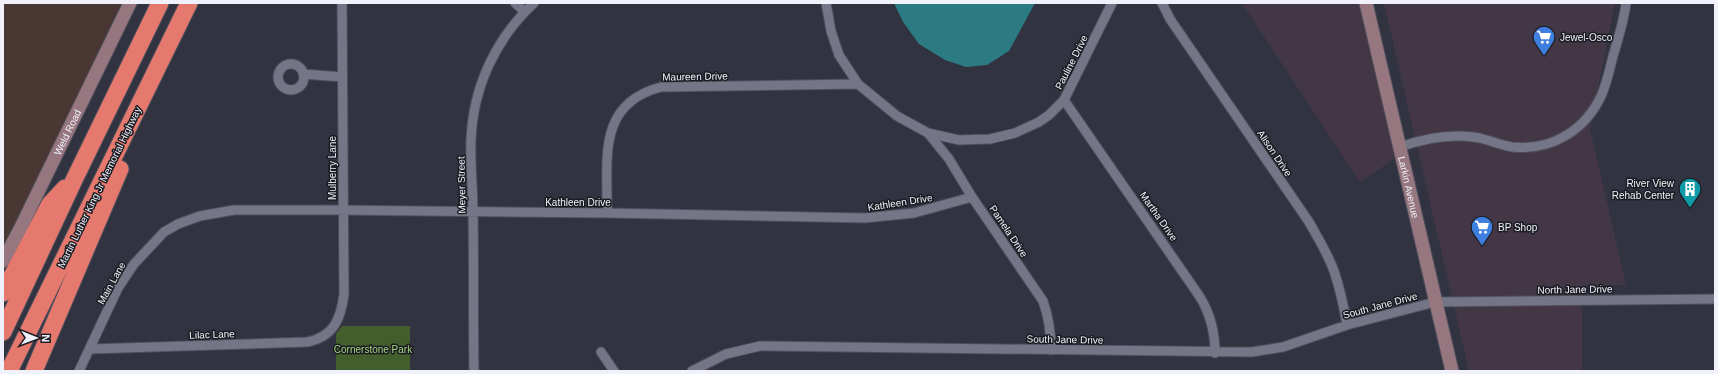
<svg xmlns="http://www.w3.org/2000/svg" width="1718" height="374" font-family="Helvetica,sans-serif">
  <rect width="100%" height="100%" fill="#323341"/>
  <!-- commercial -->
  <path fill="#433746" d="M1242 3H1365L1400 155 1360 182Z
    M1384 3H1615L1590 129 1626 285H1582V371H1469Z"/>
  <!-- industrial -->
  <path fill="#4a3632" d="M3 3H126L3 255Z"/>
  <!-- green -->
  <path fill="#425e2d" d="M342 326H410V371H336V334Z"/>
  <!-- water -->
  <path fill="#2c7a82" d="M894 3H1035L1009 51 987 65 966 67 945 60 919 44 903 22Z"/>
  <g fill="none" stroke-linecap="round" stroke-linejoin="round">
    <!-- street casing -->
    <g stroke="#4e4e5b" stroke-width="11">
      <path id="street" d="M515 3 525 12
        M826 3 831 31 839 55 858 84 897 116 928 133 959 140 990 139 1015 133 1039 122 1049 115 1064 100 1112 3
        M1162 3 1170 19 1309 222C1318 238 1328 254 1334 271 1340 289 1344 307 1347 325
        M278 77a13 13 0 1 1 26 0a13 13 0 1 1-26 0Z
        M303 74 342 77
        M1064 100 1200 297C1211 315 1215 332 1215 353
        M928 133 949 159 972 197 1043 301C1049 318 1051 333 1051 350
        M1400 147C1425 138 1453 133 1480 138 1491 141 1501 145 1512 147 1552 151 1586 130 1602 94 1607 82 1610 68 1613 56 1618 39 1624 21 1626 3
        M607 213C608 160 596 104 661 87L858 84
        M90 349 307 342C334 337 341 318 344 294L342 3
        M601 352 614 371
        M79 371 118 288 134 264 164 232 178 224 200 216 234 210H334L607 213 865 218 914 213 972 197
        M474 371C473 318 474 266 473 213 473 189 470 164 471 140 473 88 495 39 534 3
        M692 371 726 354 760 346 1252 352 1283 347 1347 325 1435 302 1715 299"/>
    </g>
    <!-- secondary casing -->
    <g stroke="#4e4e5b" stroke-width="15">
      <g id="secondary">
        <path id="s1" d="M1366 3 1452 371"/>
        <path id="s2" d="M3 261 21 227 130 3"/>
      </g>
    </g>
    <!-- highway casing -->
    <g stroke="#4e4e5b" stroke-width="19">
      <path id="highway" d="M3 293 50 204 65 188
        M3 332 75 178 160 3
        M9 371 189 3
        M34 371 120 169"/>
    </g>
    <!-- street -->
    <use href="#street" stroke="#747586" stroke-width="9"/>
    <!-- secondary -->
    <use href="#secondary" stroke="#96767f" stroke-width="13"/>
    <!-- highway -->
    <use href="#highway" stroke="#e5796e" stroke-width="17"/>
  </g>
  <!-- icons -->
  <defs>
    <g id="supermarket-pin" transform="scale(1.15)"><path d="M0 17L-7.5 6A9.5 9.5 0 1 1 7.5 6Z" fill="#3f7fe0" stroke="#1b1b22"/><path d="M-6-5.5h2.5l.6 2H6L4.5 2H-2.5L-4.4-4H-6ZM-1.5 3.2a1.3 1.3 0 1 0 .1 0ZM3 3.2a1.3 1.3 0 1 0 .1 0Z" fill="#fff"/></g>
    <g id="building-pin" transform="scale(1.15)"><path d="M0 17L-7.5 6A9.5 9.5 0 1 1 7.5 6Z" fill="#0f9aa8" stroke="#1b1b22"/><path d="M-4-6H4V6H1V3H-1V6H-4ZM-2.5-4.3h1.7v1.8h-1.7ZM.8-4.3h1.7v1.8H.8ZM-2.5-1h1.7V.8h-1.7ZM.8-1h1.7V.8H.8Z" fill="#fff"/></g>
  </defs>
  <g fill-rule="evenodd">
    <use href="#supermarket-pin" x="1544" y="37"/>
    <use href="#building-pin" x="1690" y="189"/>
    <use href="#supermarket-pin" x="1482" y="227"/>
  </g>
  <g text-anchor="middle" stroke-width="3" stroke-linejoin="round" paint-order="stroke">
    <!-- poi labels -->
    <g font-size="10" fill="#f1f1fb" stroke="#1b1b22" text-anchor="start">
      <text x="1560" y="41">Jewel-Osco</text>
      <text x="1674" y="187" text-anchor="end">River View<tspan x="1674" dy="12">Rehab Center</tspan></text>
      <text x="1498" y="231">BP Shop</text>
    </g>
    <!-- street labels -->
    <g font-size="10" fill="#f1f1fb" stroke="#1b1b22">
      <text transform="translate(1071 62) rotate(-63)" y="4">Pauline Drive</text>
      <text transform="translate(695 76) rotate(-1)" y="4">Maureen Drive</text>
      <text dy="4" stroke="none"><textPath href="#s2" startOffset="144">Weld Road</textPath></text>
      <text transform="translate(1275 153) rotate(56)" y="4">Alison Drive</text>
      <text transform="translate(332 168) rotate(-90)" y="4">Mulberry Lane</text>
      <text transform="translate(461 185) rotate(-91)" y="4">Meyer Street</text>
      <text transform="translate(99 187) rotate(-64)" y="4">Martin Luther King Jr Memorial Highway</text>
      <text dy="4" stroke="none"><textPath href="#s1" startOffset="189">Larkin Avenue</textPath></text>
      <text x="578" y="206">Kathleen Drive</text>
      <text transform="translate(900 202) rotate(-9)" y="4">Kathleen Drive</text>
      <text transform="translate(1159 216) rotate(55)" y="4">Martha Drive</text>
      <text transform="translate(1009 231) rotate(56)" y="4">Pamela Drive</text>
      <text transform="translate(111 283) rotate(-61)" y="4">Main Lane</text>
      <text transform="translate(1575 289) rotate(-1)" y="4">North Jane Drive</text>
      <text transform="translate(1380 305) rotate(-15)" y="4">South Jane Drive</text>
      <text transform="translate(212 334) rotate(-2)" y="4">Lilac Lane</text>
      <text transform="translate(1065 339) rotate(1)" y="4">South Jane Drive</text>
    </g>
    <!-- park labels -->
    <g font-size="10" fill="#a5d680" stroke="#1b1b22">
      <text x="373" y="353">Cornerstone Park</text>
    </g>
  </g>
  <!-- border -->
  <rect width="1718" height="374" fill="none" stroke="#f1f1fb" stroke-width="8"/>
  <!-- north arrow -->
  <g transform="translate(36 338) rotate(91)" stroke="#1b1b22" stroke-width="3" paint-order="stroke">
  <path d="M0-3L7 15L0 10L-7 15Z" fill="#f1f1fb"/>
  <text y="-6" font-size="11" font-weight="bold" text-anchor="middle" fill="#f1f1fb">N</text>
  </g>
</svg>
